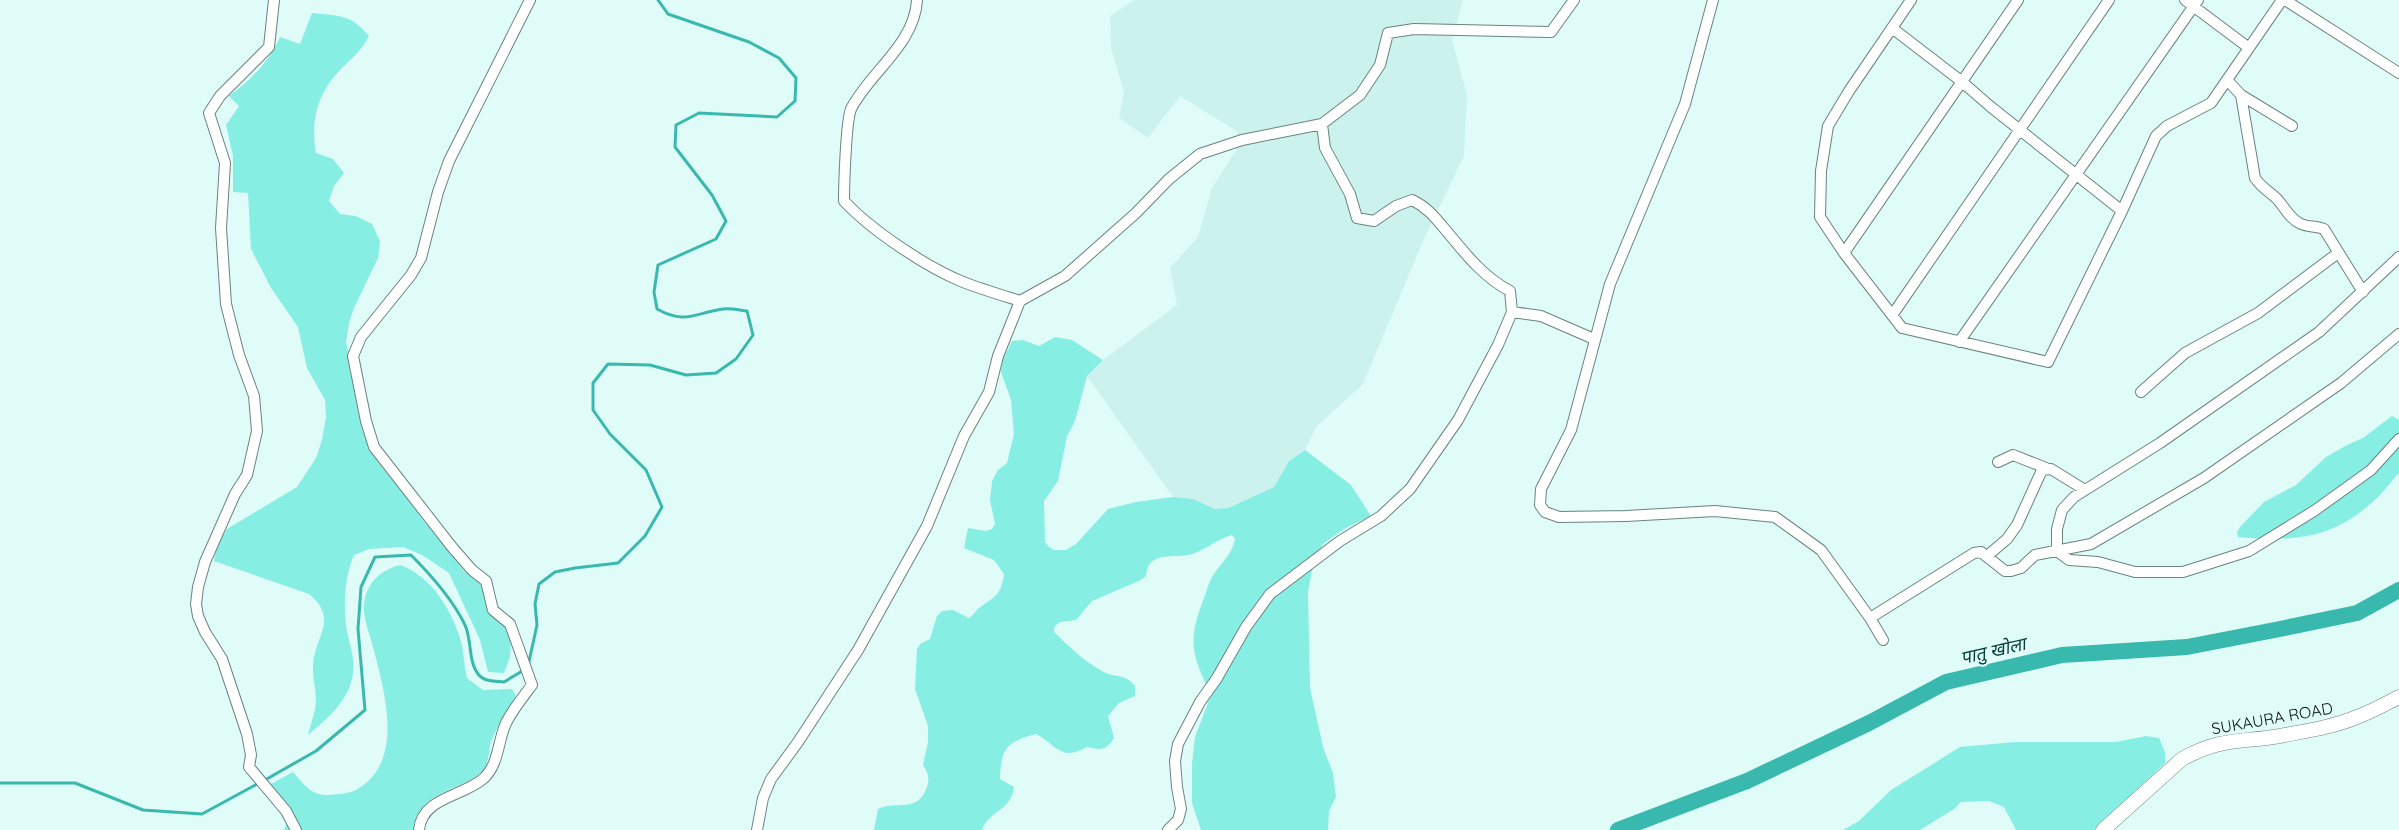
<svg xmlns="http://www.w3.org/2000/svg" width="2399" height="830" font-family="Quicksand,'Noto Sans Devanagari',sans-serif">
  <rect width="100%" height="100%" fill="#e0fcf8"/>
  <!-- built -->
  <path fill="#ccf2ed" d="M1134 0H1463L1452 40 1467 95 1464 156 1423 241 1363 384 1317 426 1305 450 1289 461 1274 487 1227 508 1215 509 1193 499 1173 497 1087 376 1103 360 1177 305 1170 268 1198 237 1212 188 1238 147 1237 131 1180 96 1148 138 1119 118 1124 93 1111 48 1110 16Z"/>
  <!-- green -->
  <path fill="#87eee3" d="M312 13C339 16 351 14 369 36 362 50 353 57 342 68 318 92 310 119 316 153L333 159 344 173 334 186 329 201 340 214 356 216 372 224 380 241 378 258 354 308 349 323 346 342 371 448 378 462 410 501 425 523 434 531 464 571 481 584 489 612 507 627 511 642 510 657 504 673 488 672 480 640 449 573 422 555 403 547 369 549 354 555C344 578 343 607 347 632 350 645 355 660 353 673 350 700 327 719 308 735 311 723 316 711 316 699 316 688 312 677 313 666 314 636 340 620 309 594L214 561 217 545 227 529 297 487 316 458 322 440 326 417 325 400 307 368 298 327 271 288 251 249 248 193 233 192V156L226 125 239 106 229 96C251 80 269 62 280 37L300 44Z
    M1055 337 1072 340 1103 360 1087 376 1075 421 1067 436 1058 481 1044 501 1045 542 1049 547 1054 550H1066L1076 544 1108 509 1136 502 1173 497 1193 499 1215 509 1228 508 1274 487 1289 461 1305 450 1351 485 1371 516 1344 529 1323 544 1314 559 1308 592 1310 688 1323 747 1333 773 1336 797 1329 811 1328 830H1201L1192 803V763L1195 737 1211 695C1194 659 1187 645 1201 606 1205 597 1207 587 1211 579 1219 564 1232 556 1235 539L1232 535C1216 539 1202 553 1188 555 1173 558 1147 551 1146 576L1141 580 1092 601 1076 620 1060 622 1054 627V632C1068 646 1084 661 1102 671 1115 679 1124 672 1135 686V696L1119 703 1108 716 1114 738C1106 751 1101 750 1087 747 1060 762 1057 745 1036 734 1006 742 1001 748 1000 779L1014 787C1011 812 990 809 982 830H874L878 809C896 800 918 814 927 787 930 778 928 773 923 765L928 742V726L915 689 917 649 920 644 930 639 937 616 942 611 953 610 969 618C974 615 974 612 979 608 995 596 1001 596 1004 574L994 560 964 548 968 528 986 531 992 529 995 524 990 500 992 481 998 470 1007 463 1014 434 1011 400 1001 372 1002 361 1012 341 1023 340 1039 346Z
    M2392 416 2399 420V473C2392 480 2387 488 2380 495 2336 539 2297 542 2238 537L2237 532 2240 527 2264 502 2296 485 2326 457 2347 445 2363 438Z
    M400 565C432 576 454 613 462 645 464 656 464 667 467 678L483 690 512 689 516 696C509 712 497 725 491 742 488 752 490 764 481 772 460 792 416 791 414 830H284L290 815 269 785 293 772C304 784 311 796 329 795 338 794 348 794 356 790 405 763 385 693 374 651 371 637 363 620 364 606 365 584 380 570 400 565Z
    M2146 736 2159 738 2165 752V763L2094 830H2016L2004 807 1989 801 1961 802 1954 809 1920 830H1843L1859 821 1891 790 1960 747 2015 742H2116Z"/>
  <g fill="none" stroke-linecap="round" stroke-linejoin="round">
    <!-- stream -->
    <path stroke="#39b9ad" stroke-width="3" d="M528 666 537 625 535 604 539 584 555 572 575 568 618 563 645 536 662 507 646 470 610 434 593 410V383L608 364 650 365 686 375 716 373 736 359 753 335 747 311C739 310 730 308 723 309 694 313 686 325 657 309L654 292 658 265 716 239 726 221 712 195 675 147 676 125 699 113 777 117 795 101 796 78 779 58 749 42 668 14 658 0
      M265 780 316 751 365 710 358 629 361 587 375 557 411 555C431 575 452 598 465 625 472 640 468 661 478 674 484 682 495 681 504 682L524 670
      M0 783H75L143 810 202 814 259 783"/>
    <!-- river -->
    <path stroke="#39b9ad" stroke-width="16" d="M1618 830 1747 781 1869 723 1946 682 2062 655 2187 647 2285 628 2357 613 2399 590"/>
    <!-- minor casing -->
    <g stroke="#69837f" stroke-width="12">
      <path id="minor" d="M274 0 269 47 220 96 209 113 225 163 221 228 226 304 239 355 254 396 257 431 247 475 235 494 205 562 198 587 196 604 198 616 205 632 222 659 247 734 251 755 249 767 286 811 296 830
        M917 0C915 44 869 73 851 109 846 121 844 185 844 201 871 230 926 267 963 282 981 289 1001 295 1020 301
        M1713 0 1685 104 1610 284 1571 430 1541 489 1540 505 1545 512 1559 517 1626 516 1715 511 1775 517 1821 550 1870 618 1883 640
        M1911 0 1849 91 1828 126 1821 171 1820 217 1844 253 1902 328 2048 362 2122 211 2156 136 2167 126 2211 103 2282 0
        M2185 0 2249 48
        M2285 0 2399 73
        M1892 28 1961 81 1991 107 2122 211
        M2227 80 2241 95 2255 178C2261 187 2267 190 2275 197 2284 205 2289 219 2301 224 2308 227 2316 226 2324 229L2363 292
        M2241 95 2292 126
        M1322 124 1325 148 1350 194 1357 218 1374 221 1396 206 1412 200C1429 208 1437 220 1449 234 1467 256 1485 278 1510 291L1512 312
        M1844 253 2018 0
        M2399 257 2319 332 2160 443 2074 497 2062 510 2057 529V551L2069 560 2098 562 2135 572H2183L2249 551 2314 511 2371 470 2399 439
        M1893 314 2109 0
        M1959 342 2198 0
        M2141 392 2185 353 2258 313 2338 253
        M1998 462 2013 455 2046 468
        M1987 556 2007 539 2017 525 2042 470 2051 469 2085 490
        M1870 618 1974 553 1981 552 2005 571H2011L2021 568 2035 555 2091 544 2204 478 2341 383 2399 334
        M419 830C422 797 463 797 484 778 499 764 498 740 506 723 513 709 523 697 532 685L510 624 493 610 486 581 472 570 452 547 374 447 366 421 353 356 361 337 411 275 421 258 438 192 449 161 530 0
        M757 830 763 798 771 779 798 742 858 650 927 526 964 436 989 392 998 356 1020 301 1065 276 1136 213 1169 179 1200 154 1242 140 1322 124 1360 95 1380 65 1388 33 1414 29 1551 32 1574 0
        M1168 830 1178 820 1181 809 1177 787 1175 761 1178 744 1200 702 1217 678 1246 627 1270 594 1340 541 1381 516 1410 489 1458 420 1498 345 1512 312 1541 316 1594 339"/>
    </g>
    <!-- tertiary casing -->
    <g stroke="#69837f" stroke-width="15">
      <path id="tertiary" d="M2103 830 2182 759C2222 737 2239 743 2280 736 2306 731 2333 727 2357 717 2371 712 2385 704 2399 697"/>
    </g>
    <!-- minor -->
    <use href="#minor" stroke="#fff" stroke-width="10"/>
    <!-- tertiary -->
    <use href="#tertiary" stroke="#fff" stroke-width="14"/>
  </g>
  <g text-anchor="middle" stroke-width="4.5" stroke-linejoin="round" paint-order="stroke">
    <!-- street labels -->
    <g font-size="16" fill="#081110" stroke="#e0fcf8">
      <text transform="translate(2272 718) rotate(-10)" y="6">SUKAURA ROAD</text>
    </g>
    <!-- water labels -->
    <g font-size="18" font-style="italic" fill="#023d38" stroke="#e0fcf8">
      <text transform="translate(1993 651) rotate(-13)" y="6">पातु खोला</text>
    </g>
  </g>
</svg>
